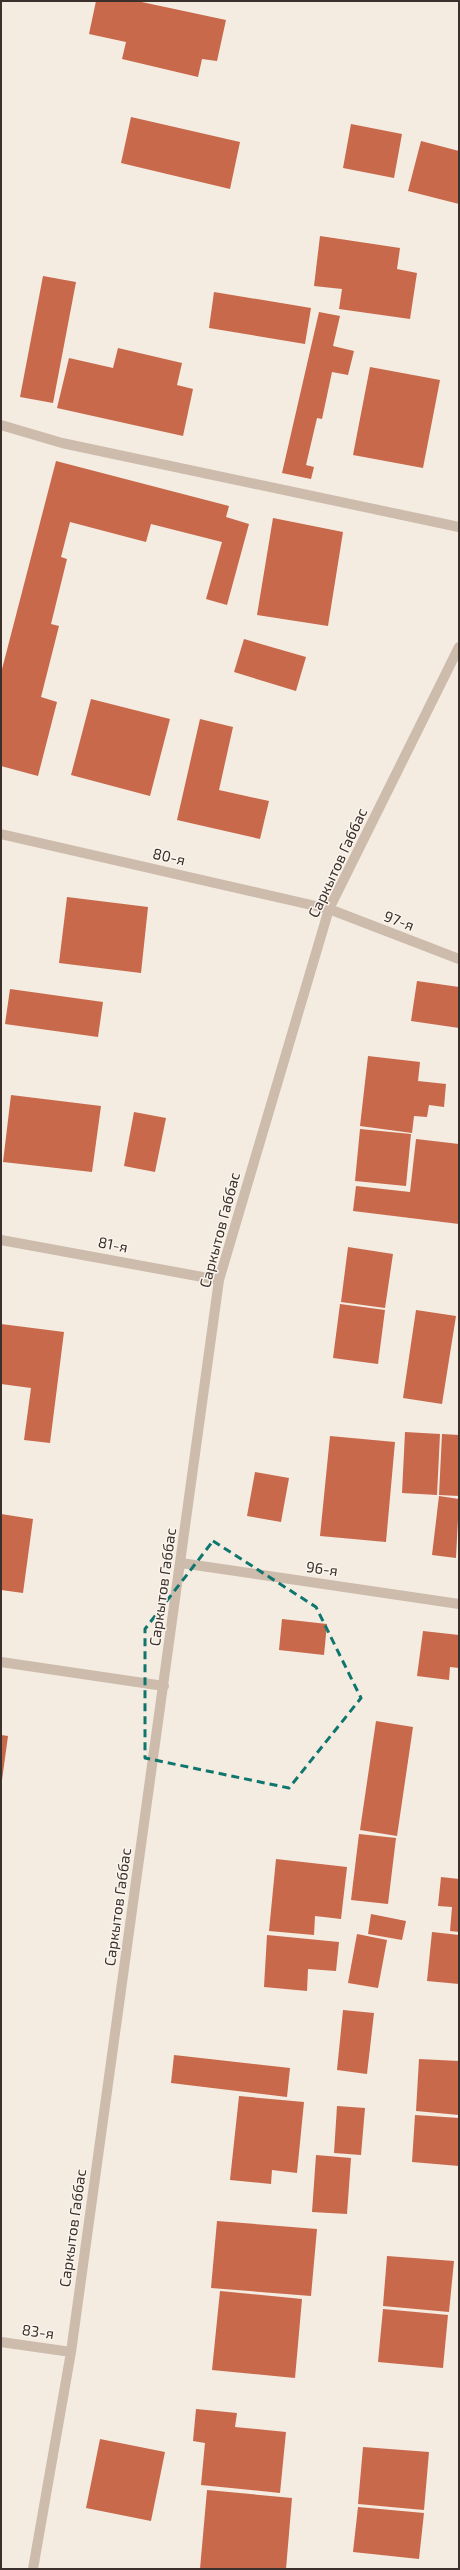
<svg xmlns="http://www.w3.org/2000/svg" width="460" height="2570" font-family="'Exo 2',sans-serif">
  <rect width="100%" height="100%" fill="#f4ebe1"/>
  <!-- building -->
  <path fill="#c8694b" d="M96 1H137L226 20 217 61 202 59 198 77 122 59 126 42 89 34Z
    M131 117 240 142 230 189 121 163Z
    M351 124 402 134 394 178 343 168Z
    M421 141 459 151V204L408 191Z
    M320 236 400 248 397 269 417 273 410 319 339 309 342 289 314 286Z
    M43 276 76 282 53 403 20 397Z
    M214 292 311 308 305 344 209 328Z
    M319 312 340 316 333 346 354 351 348 375 332 372 322 419 317 418 306 465 314 467 311 479 282 473Z
    M118 348 182 363 177 385 193 389 183 436 57 408 69 358 113 368Z
    M370 367 440 380 423 468 353 455Z
    M56 461 229 506 226 517 249 524 227 605 206 599 222 542 151 524 146 542 70 522 61 557 67 559 51 624 59 626 41 697 57 702 38 776 1 766V673Z
    M273 518 343 532 328 626 257 615Z
    M244 639 306 657 296 691 234 672Z
    M91 699 170 719 150 796 71 775Z
    M200 719 233 727 219 790 269 801 260 839 177 820Z
    M67 897 148 907 141 973 59 963Z
    M417 981 459 987V1028L411 1021Z
    M10 989 103 1002 98 1037 5 1024Z
    M368 1056 420 1062 418 1081 446 1084 444 1107 429 1105 427 1117 414 1116 412 1133 360 1126Z
    M11 1095 101 1106 92 1172 3 1162Z
    M134 1112 166 1118 155 1172 124 1166Z
    M360 1129 411 1134 406 1186 355 1181Z
    M416 1139 459 1144V1224L353 1211 356 1186 410 1192Z
    M348 1247 393 1254 385 1308 341 1302Z
    M340 1304 385 1310 378 1364 333 1358Z
    M416 1310 456 1316 442 1404 403 1398Z
    M1 1324 64 1332 50 1443 24 1440 31 1388 1 1384Z
    M405 1432 440 1434 437 1495 402 1493Z
    M442 1434 459 1435V1496L439 1495Z
    M330 1436 395 1442 386 1542 320 1536Z
    M255 1472 289 1478 281 1522 247 1516Z
    M439 1496 459 1499 456 1558 432 1555Z
    M1 1514 33 1519 23 1593 1 1590Z
    M282 1619 327 1624 324 1655 279 1650Z
    M423 1631 459 1635V1668L450 1667 449 1680 417 1676Z
    M376 1721 413 1727 397 1836 360 1830Z
    M1 1735 8 1736 2 1780H1Z
    M359 1834 396 1838 388 1904 351 1900Z
    M276 1859 347 1867 341 1919 315 1916 314 1935 269 1931Z
    M441 1877 459 1879V1932L450 1931 452 1907 438 1906Z
    M371 1914 406 1921 402 1940 368 1934Z
    M432 1932 459 1935V1984L427 1981Z
    M357 1934 387 1940 378 1988 348 1983Z
    M267 1935 339 1942 336 1971 308 1969 307 1991 264 1987Z
    M343 2010 374 2013 367 2074 337 2070Z
    M174 2055 290 2068 287 2097 171 2083Z
    M419 2059 459 2061V2115L416 2111Z
    M239 2096 304 2102 297 2173 272 2170 271 2184 230 2180Z
    M337 2106 365 2108 361 2155 334 2153Z
    M415 2115 459 2118V2166L412 2162Z
    M316 2155 351 2158 347 2214 312 2212Z
    M217 2221 317 2229 311 2296 211 2288Z
    M387 2256 454 2261 449 2312 383 2306Z
    M220 2291 302 2299 295 2378 212 2370Z
    M383 2309 448 2315 443 2368 378 2362Z
    M196 2409 237 2413 235 2427 286 2432 280 2493 201 2485 205 2443 193 2441Z
    M100 2439 165 2452 151 2521 86 2508Z
    M363 2447 429 2452 424 2510 358 2504Z
    M207 2490 292 2498 286 2569H200Z
    M358 2507 424 2513 419 2559 353 2552Z"/>
  <g fill="none" stroke-linecap="round" stroke-linejoin="round">
    <!-- minor -->
    <path stroke="#cdbbac" stroke-width="10" d="M1 425 62 443 459 527
      M1 834 329 909 459 959
      M1 1240 219 1280
      M181 1563 459 1604
      M1 1662 164 1686
      M1 2342 71 2352
      M33 2569 71 2352 219 1280 329 909 459 647"/>
  </g>
  <!-- marked area -->
  <path fill="none" stroke="#0f766e" stroke-width="3" stroke-dasharray="8 5" stroke-linejoin="round" d="M213 1541 316 1607 361 1698 289 1788 145 1758V1629Z"/>
  <g text-anchor="middle" stroke-width="3" stroke-linejoin="round" paint-order="stroke">
    <!-- street labels -->
    <g font-size="15" fill="#3b302b" stroke="#fbf5ee">
      <text transform="translate(169 857) rotate(13)" y="5">80-я</text>
      <text transform="translate(338 863) rotate(-65)" y="5">Саркытов Габбас</text>
      <text transform="translate(399 921) rotate(21)" y="5">97-я</text>
      <text transform="translate(220 1230) rotate(-75)" y="5">Саркытов Габбас</text>
      <text transform="translate(113 1245) rotate(11)" y="5">81-я</text>
      <text transform="translate(322 1569) rotate(8)" y="5">96-я</text>
      <text transform="translate(163 1587) rotate(-82)" y="5">Саркытов Габбас</text>
      <text transform="translate(118 1907) rotate(-82)" y="5">Саркытов Габбас</text>
      <text transform="translate(73 2228) rotate(-82)" y="5">Саркытов Габбас</text>
      <text transform="translate(38 2332) rotate(8)" y="5">83-я</text>
    </g>
  </g>
  <!-- border -->
  <rect width="460" height="2570" fill="none" stroke="#3b302b" stroke-width="4"/>
</svg>
